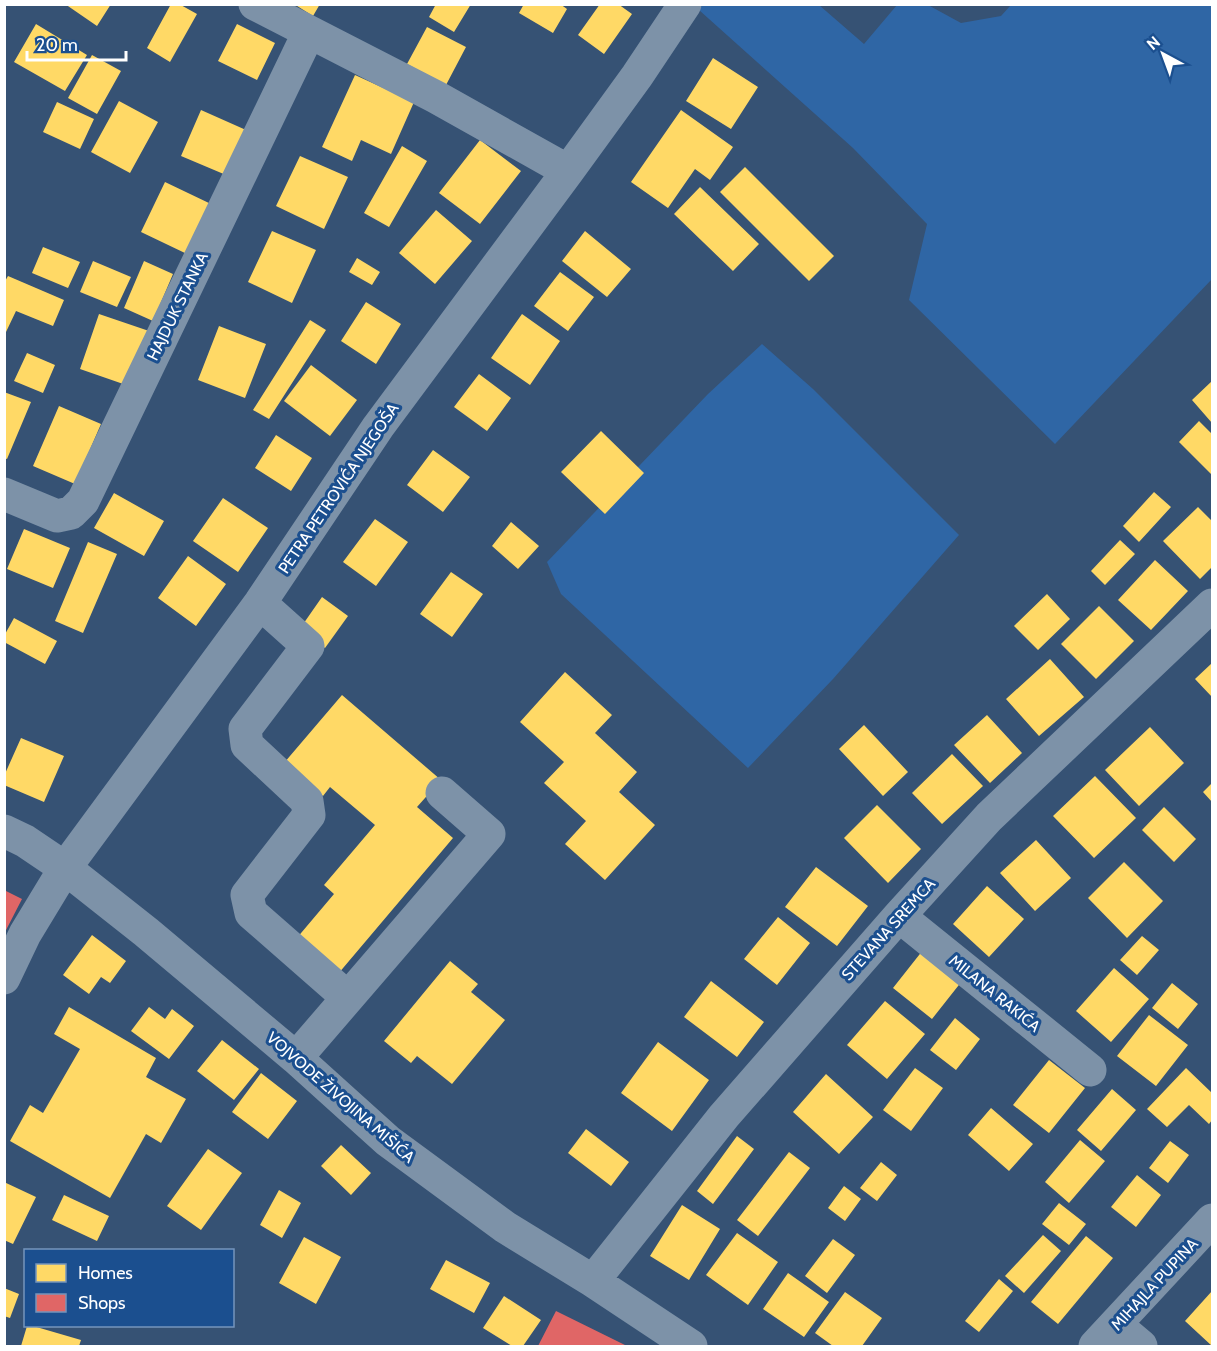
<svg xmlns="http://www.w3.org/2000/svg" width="1217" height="1351" font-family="Cabin,sans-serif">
  <rect width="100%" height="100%" fill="#365274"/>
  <!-- green -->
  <path fill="#2f66a5" d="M703 4 819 5 864 44 897 5H928L961 23 1001 16 1011 5H1212V279L1055 444 909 300 927 224 853 148 699 10Z
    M762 344 813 389 959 535 833 679 748 768 561 594 547 562 708 394Z"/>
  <!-- homes -->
  <path fill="#ffd966" d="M65 4H111L97 26Z
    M171 4H179L197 14 170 62 147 48Z
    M294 4H320L313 16Z
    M436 4H471L454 32 429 17Z
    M524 4H560L567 9 553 33 519 13Z
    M600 4H618L632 14 604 54 578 35Z
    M36 24 87 55 65 91 14 62Z
    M237 24 275 43 257 80 218 61Z
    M427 27 466 47 446 85 407 64Z
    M92 55 121 71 97 114 68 98Z
    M713 58 758 87 731 129 686 101Z
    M355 75 414 102 391 154 361 140 352 161 322 147Z
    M119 101 158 122 130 173 91 152Z
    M57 102 94 119 80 149 43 132Z
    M201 110 246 130 226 175 181 156Z
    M681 110 733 147 710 180 695 169 668 208 631 182Z
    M480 140 521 171 480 224 439 193Z
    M402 146 427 161 389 227 364 213Z
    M300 156 348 177 324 229 276 206Z
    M745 167 834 256 809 281 720 192Z
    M165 182 211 204 187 254 141 232Z
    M700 187 759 244 733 271 674 214Z
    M436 210 472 241 435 284 399 253Z
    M272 231 316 250 292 303 248 282Z
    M585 231 631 269 607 297 562 261Z
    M43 247 80 262 68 288 32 273Z
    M357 258 380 272 372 285 349 272Z
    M93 261 131 277 117 307 80 292Z
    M144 261 173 274 153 321 124 308Z
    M560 272 594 297 568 331 534 306Z
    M8 276 64 300 53 326 16 311 6 332 4 331V283Z
    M366 302 401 324 376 364 341 341Z
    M99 314 149 331 129 386 80 369Z
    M522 314 560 341 530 385 491 358Z
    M310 320 326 330 269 419 253 410Z
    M219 326 266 344 245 398 198 380Z
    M27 353 55 365 43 393 14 381Z
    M311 365 357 400 330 436 284 401Z
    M479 374 511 398 487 431 454 407Z
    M1212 381V423L1192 400Z
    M4 392 31 402 7 459 4 458Z
    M59 406 101 424 75 484 33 466Z
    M1199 421 1212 434V475L1179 442Z
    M601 431 644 473 605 514 561 472Z
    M276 435 312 458 291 491 255 468Z
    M433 450 470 477 443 512 407 485Z
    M1154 492 1171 507 1139 542 1123 526Z
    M114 493 164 521 144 556 94 528Z
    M223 498 268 528 238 572 193 541Z
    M1198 507 1212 521V567L1200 579 1163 541Z
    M375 519 408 542 376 586 343 562Z
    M511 522 539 546 518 569 492 546Z
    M24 529 70 548 53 588 7 569Z
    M1120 540 1135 554 1105 585 1091 571Z
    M88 542 117 554 83 633 55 621Z
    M188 556 226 584 196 626 158 598Z
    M1155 560 1188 591 1151 630 1118 600Z
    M451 572 483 594 452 637 420 614Z
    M1047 594 1070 619 1038 650 1014 626Z
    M322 597 348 616 325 648 299 630Z
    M1099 606 1134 641 1096 679 1061 644Z
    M14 618 57 641 45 664 4 642V636Z
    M1050 659 1084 697 1039 736 1006 699Z
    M1212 663V697L1195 679Z
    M565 672 612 715 595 733 637 772 619 792 655 825 605 880 565 844 586 821 544 783 564 762 520 722Z
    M342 695 441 780 417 807 453 838 338 974 296 939 334 894 324 885 375 825 330 787 323 796 284 763Z
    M987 715 1022 753 990 783 954 745Z
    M864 725 908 772 883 796 839 749Z
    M1150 727 1184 763 1139 806 1105 770Z
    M21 738 64 756 44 802 4 785V776Z
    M952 754 983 786 942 824 912 793Z
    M1095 776 1136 818 1094 858 1053 816Z
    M1212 783V802L1203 792Z
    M877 805 921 849 888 883 844 838Z
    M1164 807 1196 839 1174 862 1142 830Z
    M1036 840 1071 878 1035 911 1000 873Z
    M1124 862 1163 901 1127 938 1088 898Z
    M816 867 868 906 837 946 785 907Z
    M987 886 1024 919 989 957 953 924Z
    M778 917 810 943 777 985 744 959Z
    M92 935 126 961 110 983 101 977 89 994 63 975Z
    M1142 936 1159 950 1137 975 1120 960Z
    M923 950 962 981 932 1019 893 988Z
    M450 961 478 984 471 992 505 1020 452 1084 417 1056 411 1063 384 1041Z
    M1114 968 1149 999 1111 1042 1076 1011Z
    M711 981 764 1022 737 1057 684 1017Z
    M1172 983 1198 1004 1178 1029 1152 1008Z
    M885 1001 925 1034 887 1079 847 1045Z
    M69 1007 156 1058 146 1077 186 1099 161 1143 146 1134 110 1198 10 1141 30 1105 43 1113 80 1049 54 1034Z
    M149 1007 165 1019 172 1009 194 1026 169 1059 131 1031Z
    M1149 1015 1188 1045 1156 1086 1117 1056Z
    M955 1018 980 1039 956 1070 930 1050Z
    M222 1040 259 1069 234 1100 197 1071Z
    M658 1042 709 1080 672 1131 621 1093Z
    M1049 1060 1085 1088 1049 1133 1013 1105Z
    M915 1068 943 1088 911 1131 883 1110Z
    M1186 1068 1212 1093V1120L1209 1124 1189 1105 1167 1127 1147 1109Z
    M261 1073 297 1101 268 1139 232 1112Z
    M826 1074 873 1117 839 1154 793 1112Z
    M1112 1089 1136 1110 1101 1151 1077 1130Z
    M991 1108 1033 1144 1009 1171 968 1135Z
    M586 1129 629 1162 611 1186 568 1153Z
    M737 1136 754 1149 713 1204 697 1191Z
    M1080 1140 1105 1161 1069 1203 1045 1182Z
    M1170 1141 1189 1155 1168 1183 1149 1168Z
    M341 1145 371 1173 351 1195 321 1166Z
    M208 1149 242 1173 201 1230 167 1206Z
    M789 1152 810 1168 758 1236 737 1220Z
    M881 1162 897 1175 877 1201 860 1188Z
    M1137 1175 1161 1195 1136 1227 1111 1207Z
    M4 1182 36 1197 13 1244 4 1240Z
    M844 1186 861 1199 845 1221 828 1208Z
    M279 1190 301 1203 282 1238 260 1225Z
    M64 1195 109 1216 97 1241 52 1220Z
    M1059 1203 1086 1224 1069 1245 1042 1224Z
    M682 1205 720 1229 689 1280 650 1256Z
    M737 1233 778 1262 748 1305 706 1275Z
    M1043 1235 1061 1251 1024 1293 1005 1276Z
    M1086 1236 1113 1258 1058 1324 1031 1302Z
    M304 1237 341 1257 316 1304 279 1283Z
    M833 1239 855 1255 827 1293 805 1276Z
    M446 1260 490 1283 474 1313 430 1289Z
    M788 1273 829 1302 804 1337 763 1309Z
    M999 1279 1013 1291 979 1332 965 1321Z
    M4 1288 19 1294 10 1318 4 1316Z
    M1212 1291V1346L1185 1321Z
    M845 1292 882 1318 862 1346H833L815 1333Z
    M504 1296 541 1320 523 1346H512L483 1328Z
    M27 1326H33L81 1340 79 1346H21Z"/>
  <!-- shops -->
  <path fill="#e06666" d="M4 890 22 899 4 934Z
    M556 1311 627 1346H538Z"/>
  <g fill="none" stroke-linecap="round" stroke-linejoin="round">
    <!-- minor -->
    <path stroke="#7d92a8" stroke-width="33" d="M255 4 436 97 568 171
      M4 494 57 516 71 513 83 501 309 32
      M260 603 308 646 245 729 247 745 307 801 309 815 247 895 251 913 347 997
      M4 831 25 841 65 868 146 932 296 1058 388 1141 505 1227 593 1281 691 1346
      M899 916 1090 1070
      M4 978 25 934 65 868 260 603 378 427 568 171 637 76 685 4
      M296 1058 489 834 442 793
      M593 1281 724 1116 899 916 989 817 1212 605
      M1116 1325 1141 1346
      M1095 1346 1212 1220"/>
  </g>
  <g text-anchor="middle" stroke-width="6" stroke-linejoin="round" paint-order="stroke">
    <!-- street labels -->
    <g font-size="16" fill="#fff" stroke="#1b4f8f">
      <text transform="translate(177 306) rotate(-64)" y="6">HAJDUK STANKA</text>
      <text transform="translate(338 488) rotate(-56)" y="6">PETRA PETROVIĆA NJEGOŠA</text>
      <text transform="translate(888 929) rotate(-48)" y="6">STEVANA SREMCA</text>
      <text transform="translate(995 993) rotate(39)" y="6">MILANA RAKIĆA</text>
      <text transform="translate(341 1097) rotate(41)" y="6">VOJVODE ŽIVOJINA MIŠIĆA</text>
      <text transform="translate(1154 1284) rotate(-47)" y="6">MIHAJLA PUPINA</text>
    </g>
  </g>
  <!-- border -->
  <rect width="1217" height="1351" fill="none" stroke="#ffffff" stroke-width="12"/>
  <!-- legend -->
  <rect x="24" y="1249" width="210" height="78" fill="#1b4f8f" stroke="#7695bc" stroke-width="1.5"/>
  <rect x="36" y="1264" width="30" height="18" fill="#ffd966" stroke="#7695bc" stroke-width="1.5"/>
  <text x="78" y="1279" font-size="18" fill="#ffffff">Homes</text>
  <rect x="36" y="1294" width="30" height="18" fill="#e06666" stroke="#7695bc" stroke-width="1.5"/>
  <text x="78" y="1309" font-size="18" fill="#ffffff">Shops</text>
  <!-- north arrow -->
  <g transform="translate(1163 54) rotate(319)" stroke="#1b4f8f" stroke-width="4.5" paint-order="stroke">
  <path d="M0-4.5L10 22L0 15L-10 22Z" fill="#ffffff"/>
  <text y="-9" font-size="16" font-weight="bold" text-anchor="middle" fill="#ffffff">N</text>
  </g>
  <!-- scale -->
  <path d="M27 51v9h99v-9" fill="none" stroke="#ffffff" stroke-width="3"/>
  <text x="36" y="51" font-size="18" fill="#ffffff" stroke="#1b4f8f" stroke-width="4.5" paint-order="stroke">20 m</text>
</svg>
